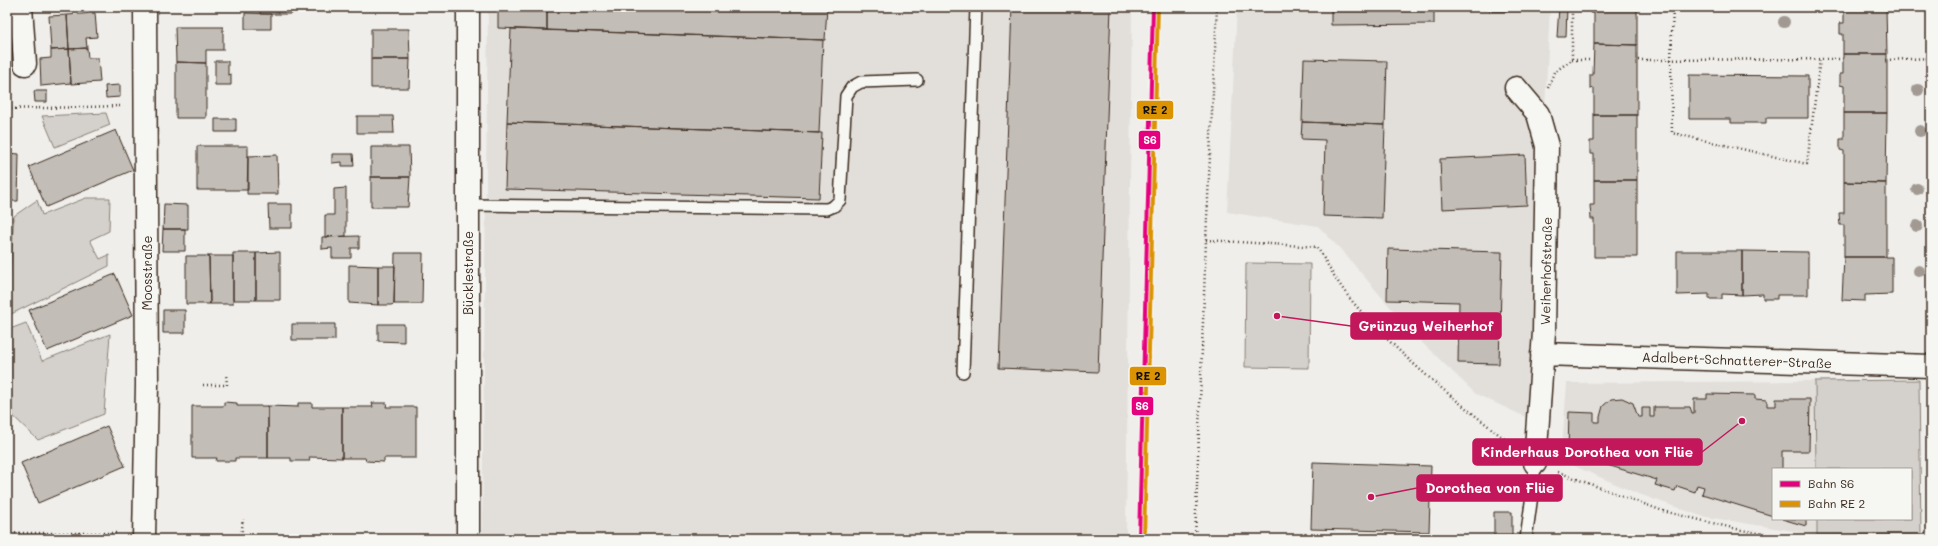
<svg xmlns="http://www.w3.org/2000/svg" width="1938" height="546" font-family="Mali,sans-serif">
  <rect width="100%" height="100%" fill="#efeeea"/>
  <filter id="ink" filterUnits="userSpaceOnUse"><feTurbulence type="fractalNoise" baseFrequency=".025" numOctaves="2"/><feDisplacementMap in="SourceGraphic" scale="8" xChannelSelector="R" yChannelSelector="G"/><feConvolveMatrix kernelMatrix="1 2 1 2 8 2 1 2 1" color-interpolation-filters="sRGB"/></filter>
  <g filter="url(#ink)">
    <!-- built -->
    <path fill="#e2dfdb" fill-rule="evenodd" d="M488 7H1132L1126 539H482Z
      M1237 7H1550L1530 419 1476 394 1415 336 1344 253 1318 226 1227 212Z
      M1919 380 1921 534 1817 535 1701 516 1636 493 1561 460 1567 383ZM1773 469H1911V519H1773Z"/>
    <!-- green -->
    <path fill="#d4d1cc" stroke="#887e75" d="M106 113 110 125 55 147 42 116Z
      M86 198H110L109 231 90 240 100 259 109 255V266L7 316 14 216 37 200 42 215Z
      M1246 263 1310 264 1309 368 1245 367Z
      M26 323 42 361 110 334 104 414 38 440 7 410 10 329Z
      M1919 380 1921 534 1817 535V519H1911V469H1816L1815 381Z"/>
    <!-- building -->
    <path fill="#c2bdb7" stroke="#3b2a1e" d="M49 7H66L67 10 49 11Z
      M260 7H292V14H260Z
      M498 7H547V30L498 28Z
      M547 7H827L825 40 547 30Z
      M1012 7H1111L1098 372 999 368Z
      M1331 7H1434V24L1331 25Z
      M1488 7H1524V11H1488Z
      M1559 7H1567L1566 37H1557Z
      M1590 7H1637V45L1594 44V13H1590Z
      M1844 7H1886L1887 54H1843V34H1840V23H1844Z
      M95 13 97 37 86 38 87 48 69 49 67 15Z
      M245 13 271 14V29H245Z
      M67 15 69 49 51 50 49 16Z
      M175 27H223V50H206V63L176 62Z
      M371 29H409L410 59H371Z
      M511 29 823 40 819 133 507 122Z
      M1594 44 1637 45V115H1594V88L1590 89V75H1593Z
      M87 48 88 58H98L100 82 71 84 69 49Z
      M69 49 71 83 41 86 40 59 51 58V50Z
      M1843 54H1887V113H1844V86L1840 85V74H1843Z
      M371 59H410L409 88H371Z
      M1304 59 1387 61 1385 125 1302 122Z
      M215 61H228V75L231 74V85H215Z
      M176 62 206 63V118H176Z
      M1689 75 1808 76V118H1766V123H1731V119H1689Z
      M120 85V97L106 98 105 86Z
      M34 91H47V102H35Z
      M1844 113H1887L1886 183 1844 182V151L1840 150V139H1844Z
      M1594 115H1637V180H1594V154H1590V141H1594Z
      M357 116H393L394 133H357Z
      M215 119H236V132H215Z
      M507 122 822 133 819 198 505 189Z
      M1302 122 1385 125 1382 218 1323 216 1325 140 1301 139Z
      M116 130 133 170 46 207 29 167Z
      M197 146H248V190H197Z
      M371 147H409L410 177H371Z
      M7 153 19 154 18 201H7Z
      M332 154H353L354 166H342V162L332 163Z
      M277 155 278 194H247L248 156Z
      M1525 155 1527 205 1442 209 1440 159Z
      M371 177H410L408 207H371Z
      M1594 180H1637V257H1594V219H1591L1590 205H1594Z
      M1844 182 1886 183V257H1844V225H1840L1839 213H1844Z
      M346 188V236L325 237V215H334V189Z
      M164 204 188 205V229H163Z
      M268 204H292V228H269Z
      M163 229H185V251H162Z
      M359 236V248H351V258H332V248L322 249V237Z
      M1388 249 1502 252 1499 364 1458 363 1459 302 1387 300Z
      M1677 251H1742V295L1722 294V299H1709V294L1677 295Z
      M1742 251 1808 252V295H1777V299H1763V294L1742 295Z
      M280 252V300H256V253Z
      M233 253H256V300H233Z
      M395 253H423L422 304H394Z
      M186 256H209L210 304H186Z
      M209 256H233V304H210Z
      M1844 257H1892V294L1865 295V301L1842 300Z
      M349 265 378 266V305L349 303Z
      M378 266H395L394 304 391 305H378Z
      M115 274 133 315 47 351 29 310Z
      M163 310H185V333H163Z
      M292 324H335V340H292Z
      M378 324H404V342L378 341Z
      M1707 394 1755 395V399L1767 400V406H1776V399H1810L1809 451H1782V469H1773V516L1702 494 1704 487 1697 485 1695 492 1677 486 1675 491 1655 485 1657 480 1607 465 1610 458 1603 455 1601 463 1568 453 1569 412 1594 413V422H1600V417L1603 406 1611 399 1622 398 1633 403 1638 417H1642V408H1650V417H1654V407H1690L1692 413H1694V399H1707Z
      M224 402 237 403V406H268V458H235V461H216L217 458H192V406H224Z
      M298 403H312V407H342V458L309 457 310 461H291V458H268V406L298 407Z
      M372 403H387L386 407H416V458H384V462L366 461 365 458H342V407H373Z
      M107 426 125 466 38 503 21 463Z
      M1313 462 1431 466 1429 532 1311 529Z
      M1494 512H1512V539H1494Z
      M1782 519H1806V526Z"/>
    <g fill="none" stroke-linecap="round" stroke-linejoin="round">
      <!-- lane casing -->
      <g stroke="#3b2a1e" stroke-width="14">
        <path id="lane" d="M468 205 827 209 834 206 840 200 846 96 852 87 861 82 917 80
          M963 372 976 7
          M1526 539 1533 488 1535 463"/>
      </g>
      <!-- street casing -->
      <g stroke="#3b2a1e" stroke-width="25">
        <path id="street" d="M21 7 25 64
          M1516 88 1538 114 1547 146 1544 332 1535 463
          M1542 354 1931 366
          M144 539 147 385 145 7
          M468 539V7"/>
      </g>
      <!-- path -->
      <path stroke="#3b2a1e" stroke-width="2.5" stroke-dasharray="1 3" stroke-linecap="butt" d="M1673 7 1671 59 1672 133 1807 164 1820 59
        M1572 60H1591
        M1638 60 1844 59
        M1886 60 1931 58
        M1548 88 1554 72 1572 60V7
        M7 109 120 106
        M1206 240 1317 247C1328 265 1338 284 1352 301 1398 356 1456 400 1512 445
        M203 385H227L226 374
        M1558 472 1663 511 1741 530 1794 539
        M7 533H118
        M241 539 243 519
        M1195 539 1206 240 1217 7"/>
      <!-- lane -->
      <use href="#lane" stroke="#f6f6f2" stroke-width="11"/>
      <!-- street -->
      <use href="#street" stroke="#f6f6f2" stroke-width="22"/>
      <!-- rail-1 casing -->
      <g stroke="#f6f6f2" stroke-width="7">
        <path id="rail-1" d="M1139 539 1153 7"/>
      </g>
      <!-- rail-2 casing -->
      <g stroke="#f6f6f2" stroke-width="7">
        <path id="rail-2" d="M1144 539 1158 7"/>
      </g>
      <!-- rail-1 -->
      <use href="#rail-1" stroke="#e5007d" stroke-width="4"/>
      <!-- rail-2 -->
      <use href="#rail-2" stroke="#db9304" stroke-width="4"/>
    </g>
    <!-- trees -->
    <g fill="#a19992">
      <circle cx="1784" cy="22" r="6"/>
      <circle cx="1918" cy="90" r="6"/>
      <circle cx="1920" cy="131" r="6"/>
      <circle cx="1917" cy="189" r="6"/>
      <circle cx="1917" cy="226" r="6"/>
      <circle cx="1919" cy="271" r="6"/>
    </g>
  </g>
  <g text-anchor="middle" stroke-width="3" stroke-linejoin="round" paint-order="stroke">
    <!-- street labels -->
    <g font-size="13" fill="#3b2a1e" stroke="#f6f6f2">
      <text transform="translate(1546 271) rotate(-89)" y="5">Weiherhofstraße</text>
      <text transform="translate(147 273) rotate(-90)" y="5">Moosstraße</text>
      <text transform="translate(468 273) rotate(-90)" y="5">Bücklestraße</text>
      <text transform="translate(1737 360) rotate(2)" y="5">Adalbert-Schnatterer-Straße</text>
    </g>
  </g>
  <!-- callouts -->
  <path fill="none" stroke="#c2185b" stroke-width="1.5" d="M1277 316L1351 326M1742 421L1702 452M1371 497L1417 488"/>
  <g fill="#c2185b" stroke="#f6f6f2" stroke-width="1.5">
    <circle cx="1277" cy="316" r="4"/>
    <circle cx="1742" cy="421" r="4"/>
    <circle cx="1371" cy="497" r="4"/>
  </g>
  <g fill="#c2185b" stroke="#c2185b" stroke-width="1.5">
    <rect x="1351" y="313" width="150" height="26" rx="4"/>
    <rect x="1473" y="439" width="229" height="26" rx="4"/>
    <rect x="1417" y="475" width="145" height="26" rx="4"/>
  </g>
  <g font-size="14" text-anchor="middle" font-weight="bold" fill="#fff">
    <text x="1426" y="331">Grünzug Weiherhof</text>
    <text x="1587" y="457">Kinderhaus Dorothea von Flüe</text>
    <text x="1490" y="493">Dorothea von Flüe</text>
  </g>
  <g stroke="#f6f6f2" stroke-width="1.5">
    <rect x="1136" y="100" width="38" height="20" rx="4" fill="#db9304"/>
    <rect x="1138" y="130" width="23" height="20" rx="4" fill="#e5007d"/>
    <rect x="1129" y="366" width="38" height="20" rx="4" fill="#db9304"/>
    <rect x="1131" y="396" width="23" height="20" rx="4" fill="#e5007d"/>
  </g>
  <g font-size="11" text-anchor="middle" font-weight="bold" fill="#fff">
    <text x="1150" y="144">S6</text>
    <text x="1142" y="410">S6</text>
  </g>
  <g font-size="11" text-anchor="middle" font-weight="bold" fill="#111">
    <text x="1155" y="114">RE 2</text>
    <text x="1148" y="380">RE 2</text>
  </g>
  <!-- margin -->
  <rect width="1938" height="546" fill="none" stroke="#f6f6f2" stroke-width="24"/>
  <rect x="12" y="12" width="1914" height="522" fill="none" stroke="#3b2a1e" stroke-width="1.5" filter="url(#ink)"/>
  <!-- legend -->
  <rect x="1772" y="468" width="140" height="52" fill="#f6f6f2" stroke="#aba49d"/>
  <rect x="1780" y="481" width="20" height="6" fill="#e5007d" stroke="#aba49d"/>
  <text x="1808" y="488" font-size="12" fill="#3b2a1e">Bahn S6</text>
  <rect x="1780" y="501" width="20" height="6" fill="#db9304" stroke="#aba49d"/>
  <text x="1808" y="508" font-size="12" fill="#3b2a1e">Bahn RE 2</text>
</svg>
